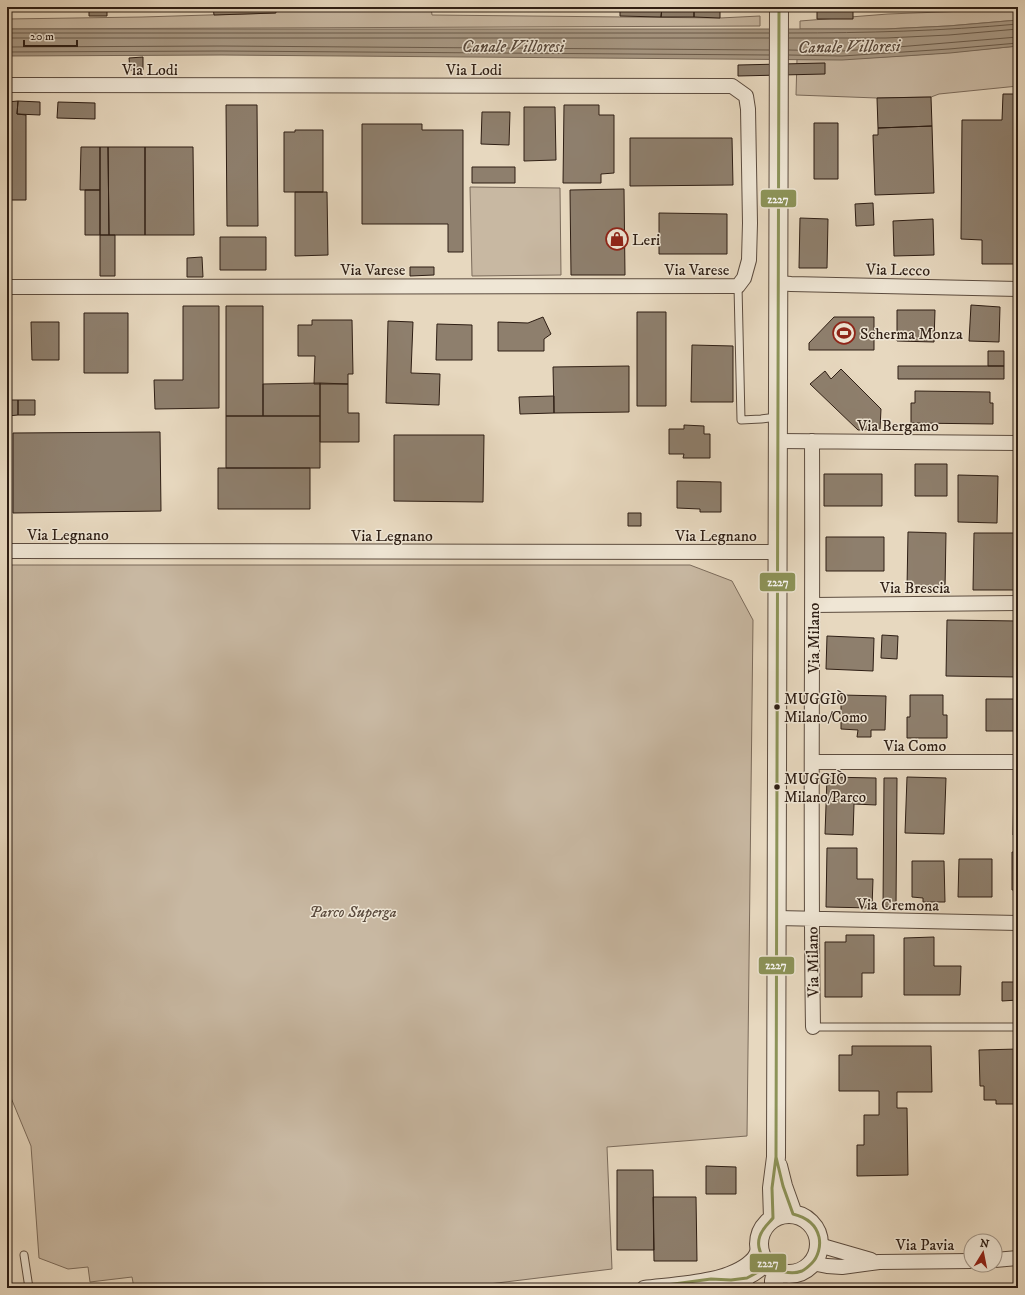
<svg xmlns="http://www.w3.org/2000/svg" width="1025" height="1295" font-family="'IM FELL DW Pica',serif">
  <rect width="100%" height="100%" fill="#e7d8bf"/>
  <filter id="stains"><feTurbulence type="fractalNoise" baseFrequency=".005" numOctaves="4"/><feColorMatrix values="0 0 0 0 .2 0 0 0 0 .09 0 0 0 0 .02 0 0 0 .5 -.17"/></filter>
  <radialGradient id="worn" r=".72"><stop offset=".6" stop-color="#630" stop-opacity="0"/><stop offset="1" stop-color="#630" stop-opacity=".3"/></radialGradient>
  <!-- green -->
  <path fill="#c8b8a2" stroke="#7b6b5b" d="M275 7H431L432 15 720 18 760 16V26L7 29V19L142 17 275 13Z
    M1018 9V20L948 26 885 29H800V21L888 14Z
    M1018 46V86L939 94 931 97 877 98 796 95 797 59C871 60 945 53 1018 46Z
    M470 187 560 188 561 275 472 276Z
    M7 565H690L732 581 753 620 747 1136 607 1147 612 1269 456 1288H134L132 1277 90 1282 88 1267 68 1269 39 1258 31 1146 9 1093 7 1076Z"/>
  <!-- water -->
  <path fill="#a89985" stroke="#776858" d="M1018 20V46L950 53 842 60 221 55 7 56V29H885L948 26Z"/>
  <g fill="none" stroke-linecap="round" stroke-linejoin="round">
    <!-- shore -->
    <path stroke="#6b5c4c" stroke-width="1" d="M7 33H769
      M789 33C866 33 942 31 1018 24
      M7 38H769
      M789 38H886L949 35 1018 29
      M7 47 221 46 769 50
      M789 50 842 51 885 48 1018 37
      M7 52 221 51 769 55
      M789 55 842 56 949 49 1018 43"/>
  </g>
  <!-- building -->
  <path fill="#8e7f6d" stroke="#2e1e14" d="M89 7H107V16H89Z
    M213 7H275L276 13 214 15Z
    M620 7H662L661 17 620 16Z
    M662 7H694V17H661Z
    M694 7H720V18L694 17Z
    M817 7H853V19H817Z
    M143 57V70H130L129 58Z
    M825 63V74L738 76V65Z
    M1003 94H1018V264H982V240L961 239 962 120H1002Z
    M931 97 932 126 878 128 877 98Z
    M18 101 17 114 26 115V200H7V102Z
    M18 101 40 102V115L17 114Z
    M58 102 95 103V119L57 118Z
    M226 105H257L258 226H227Z
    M564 105H599V115H614V173L601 174V183H563Z
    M524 107H555L556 160 524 161Z
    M482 112H510L509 145 481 144Z
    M814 123H838V179H814Z
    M362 124H422V130H463V252H448V224H362Z
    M932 126 934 193 875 195 873 135H878V128Z
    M295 130H323V192H284V132H295Z
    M630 138H732L733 185 630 186Z
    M81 147H100V190H80Z
    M100 147H108L109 235H100Z
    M108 147H145V235H109Z
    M145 147H193L194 235H145Z
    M472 167H515V183H472Z
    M624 189 625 275H571L570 190Z
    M85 190H100V235H85Z
    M295 192H327L328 255 295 256Z
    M873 203 874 225 856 226 855 204Z
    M659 213 727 214V254H659Z
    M800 218 828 219 827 268H799Z
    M933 219 934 255 894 256 893 221Z
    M100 235H115V276H100Z
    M220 237H266V270H220Z
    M202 257 203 277H187V258Z
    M410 267H434V275L410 276Z
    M971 305 1000 307 999 342 969 341Z
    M183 306H219V408L155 409 154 380H183Z
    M226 306H263V416H226Z
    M897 310H935L934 342 897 341Z
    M637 312H666V406H637Z
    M84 313H128V373H84Z
    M543 317 551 334 544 339V351H498V322L528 323Z
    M834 317H874V350H809V343Z
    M312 320H352L353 374H348V384H314L315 356H298V325H312Z
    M388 321 413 322 411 373 440 374 439 405 386 403Z
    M31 322H59V360H32Z
    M7 323 9 367H7Z
    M437 324 472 325V360H436Z
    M692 345 733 346V402H691Z
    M988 351H1004V366H988Z
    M629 366V412L554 413 553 367Z
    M898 366H1004V379H898Z
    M841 369 881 409 880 429 858 430 810 384 825 371 831 379Z
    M1014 374H1018V425H1015Z
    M320 383V416H263V384Z
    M320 383 348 384V413H359V442H320Z
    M915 391 990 392V403H993V424L911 423V403H915Z
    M554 396V413L520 414 519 397Z
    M7 400H18V415L7 416Z
    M18 400H35V415H18Z
    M226 416H320V468H226Z
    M684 425 704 426V434H710V458H683L684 454H669V429H684Z
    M160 432 161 511 13 513V433Z
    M394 435H484L483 502 394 501Z
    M915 464H947V496H915Z
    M218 468H310V509H218Z
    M824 474H882V506H824Z
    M958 475 998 476 997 523 958 522Z
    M677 481 721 482V512H700V509L677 508Z
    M628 513H641V526H628Z
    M908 532 946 533 945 589 907 588Z
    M974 533H1018V590H973Z
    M826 537H884V571H826Z
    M947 620 1018 621V677L946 676Z
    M882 635 898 636 897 659 881 658Z
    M827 636 874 638 873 671 826 669Z
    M841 695 886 696 885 730H871V737H857L858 730 841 729Z
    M910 695H943V715H947V738H907V717H910Z
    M986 699H1018V731H986Z
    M827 777 876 778V805L854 804 853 835 825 834Z
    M907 777 946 778 944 834 905 833Z
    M884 778H897L896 907H883Z
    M1014 778H1018V835H1013Z
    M827 848H857V879H873L872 908 826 907Z
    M1012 852H1018V890H1012Z
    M959 859H992V897H958Z
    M912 861H944L945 902H923V898L912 897Z
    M846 935H874V973H862V997H825V942H846Z
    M934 937V966H961L960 995H904V938Z
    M1002 982H1018V1000L1002 1001Z
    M852 1046H931L932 1092H897V1108H907L908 1175 857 1176V1145H864V1115H879V1091H839V1055H852Z
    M1018 1049V1104H996V1100H984V1086H980L979 1050Z
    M706 1166 736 1167V1194H706Z
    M617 1170H653L654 1250H617Z
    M653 1197H696L697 1261H654Z"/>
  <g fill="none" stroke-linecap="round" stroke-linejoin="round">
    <!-- service casing -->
    <g stroke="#5c4c3f" stroke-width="9">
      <path id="service" d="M738 286 741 420 761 419 777 417
        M813 1027H1018
        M24 1255 29 1288
        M7 1287 13 1288"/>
    </g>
    <!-- minor casing -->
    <g stroke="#5c4c3f" stroke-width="16">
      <path id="minor" d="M7 85 732 86 746 96 748 109 750 223 749 260 744 278 738 286 7 287
        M778 283 791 284 1018 289
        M778 441 1018 443
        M812 441C813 636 810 832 813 1027
        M7 551 778 552
        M813 605 1018 603
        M812 762H1018
        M777 918 1018 923
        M819 1245 871 1260
        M995 1260 1018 1258
        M812 1263 827 1266 842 1267 879 1262 971 1261
        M728 1280C745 1280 754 1276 766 1264
        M644 1288C675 1284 728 1283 751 1261 755 1258 757 1253 759 1248"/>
    </g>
    <!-- tertiary casing -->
    <g stroke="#5c4c3f" stroke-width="20">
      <path id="tertiary" d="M778 1166 783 1186 793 1214
        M759 1244a30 30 0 1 1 60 0a30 30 0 1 1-60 0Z
        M773 1218 772 1188 776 1157 779 7
        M731 1280 746 1288
        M774 1288V1281L776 1271"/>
    </g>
    <!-- service -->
    <use href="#service" stroke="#efe6d5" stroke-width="7"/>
    <!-- minor -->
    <use href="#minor" stroke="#efe6d5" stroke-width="14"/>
    <!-- tertiary -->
    <use href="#tertiary" stroke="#efe6d5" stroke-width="18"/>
    <!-- bus-1 casing -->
    <g stroke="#efe6d5" stroke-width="6">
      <path id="bus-1" d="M776 1157 783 1186 793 1214C805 1217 816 1224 819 1237 821 1246 818 1257 812 1263 809 1266 806 1269 802 1271 778 1280 747 1253 763 1230 766 1225 770 1222 773 1218L772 1188Z
        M776 1157 779 7
        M644 1288 711 1279 731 1280 747 1278 760 1271 766 1264"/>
    </g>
    <!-- bus-1 -->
    <use href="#bus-1" stroke="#8c9358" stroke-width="3"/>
  </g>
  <!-- icons -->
  <defs>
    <g id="shop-ring" transform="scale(1.15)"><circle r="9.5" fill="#efe6d5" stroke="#8f2418" stroke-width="1.5"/><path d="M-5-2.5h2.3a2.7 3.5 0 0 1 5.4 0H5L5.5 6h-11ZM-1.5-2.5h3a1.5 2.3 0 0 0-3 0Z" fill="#8f2418"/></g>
    <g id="stadium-ring" transform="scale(1.15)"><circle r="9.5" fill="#efe6d5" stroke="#8f2418" stroke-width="1.5"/><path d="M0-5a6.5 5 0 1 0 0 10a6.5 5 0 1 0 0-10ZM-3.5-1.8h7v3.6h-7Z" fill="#8f2418"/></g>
  </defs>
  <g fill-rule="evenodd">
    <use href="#shop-ring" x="617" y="239"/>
    <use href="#stadium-ring" x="844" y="333"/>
  </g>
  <!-- markers -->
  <g fill="#2e1e14" stroke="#efe6d5" stroke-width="1.5">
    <circle cx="777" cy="707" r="3.5"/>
    <circle cx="777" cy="787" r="3.5"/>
  </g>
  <g text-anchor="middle" stroke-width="3" stroke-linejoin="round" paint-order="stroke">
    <!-- bus labels -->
    <g font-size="15" fill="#2e1e14" stroke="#efe6d5" text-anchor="start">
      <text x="784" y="704">MUGGIÒ<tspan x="784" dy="18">Milano/Como</tspan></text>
      <text x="784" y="784">MUGGIÒ<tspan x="784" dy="18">Milano/Parco</tspan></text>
    </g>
    <!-- street labels -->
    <g font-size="16" fill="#2e1e14" stroke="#efe6d5">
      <text x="150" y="75">Via Lodi</text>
      <text x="474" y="75">Via Lodi</text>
      <text x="373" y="275">Via Varese</text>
      <text x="697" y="275">Via Varese</text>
      <text transform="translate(898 269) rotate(1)" y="6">Via Lecco</text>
      <text x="898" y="431">Via Bergamo</text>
      <text x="68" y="540">Via Legnano</text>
      <text x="392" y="541">Via Legnano</text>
      <text x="716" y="541">Via Legnano</text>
      <text x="915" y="593">Via Brescia</text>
      <text transform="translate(813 638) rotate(-90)" y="6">Via Milano</text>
      <text x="915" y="751">Via Como</text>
      <text transform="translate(898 904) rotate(1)" y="6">Via Cremona</text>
      <text transform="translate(812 962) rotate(-91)" y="6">Via Milano</text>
      <text x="925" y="1250">Via Pavia</text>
    </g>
    <!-- poi labels -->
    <g font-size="16" fill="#2e1e14" stroke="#efe6d5" text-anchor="start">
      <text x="632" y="245">Leri</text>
      <text x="860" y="339">Scherma Monza</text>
    </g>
    <!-- park labels -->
    <g font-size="16" font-style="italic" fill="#5c4c3f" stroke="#efe6d5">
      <text x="353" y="917">Parco Superga</text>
    </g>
    <!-- water labels -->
    <g font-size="17" font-style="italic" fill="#59493c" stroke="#efe6d5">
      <text x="513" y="52">Canale Villoresi</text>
      <text transform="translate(849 46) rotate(-1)" y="6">Canale Villoresi</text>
    </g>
  </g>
  <g stroke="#efe6d5" stroke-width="1.5">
    <rect x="760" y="189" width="37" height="19" rx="4" fill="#8c9358"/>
    <rect x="759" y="572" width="37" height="20" rx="4" fill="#8c9358"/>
    <rect x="758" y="956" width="37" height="19" rx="4" fill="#8c9358"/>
    <rect x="749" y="1253" width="38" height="20" rx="4" fill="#8c9358"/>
  </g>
  <g font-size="11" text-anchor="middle" font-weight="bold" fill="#fff">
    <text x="778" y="203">z227</text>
    <text x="778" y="586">z227</text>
    <text x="776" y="969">z227</text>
    <text x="768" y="1267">z227</text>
  </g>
  <!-- margin -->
  <rect width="1025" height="1295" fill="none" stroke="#e7d8bf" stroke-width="24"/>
  <rect x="8" y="8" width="1009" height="1279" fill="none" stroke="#2e1e14" stroke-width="2"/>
  <rect x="12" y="12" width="1001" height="1271" fill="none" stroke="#2e1e14"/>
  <!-- north arrow -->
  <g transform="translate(983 1253) rotate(10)"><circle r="19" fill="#efe6d5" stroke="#a29688"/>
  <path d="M0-3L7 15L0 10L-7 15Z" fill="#8f2418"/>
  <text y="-6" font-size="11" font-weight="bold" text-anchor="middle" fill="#2e1e14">N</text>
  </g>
  <!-- scale -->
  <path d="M24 40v6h53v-6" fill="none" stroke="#2e1e14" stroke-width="2"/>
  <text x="30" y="40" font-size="12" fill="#2e1e14" stroke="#efe6d5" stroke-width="3" paint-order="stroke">20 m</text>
  <rect width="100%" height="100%" filter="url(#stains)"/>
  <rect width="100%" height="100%" fill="url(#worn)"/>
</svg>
